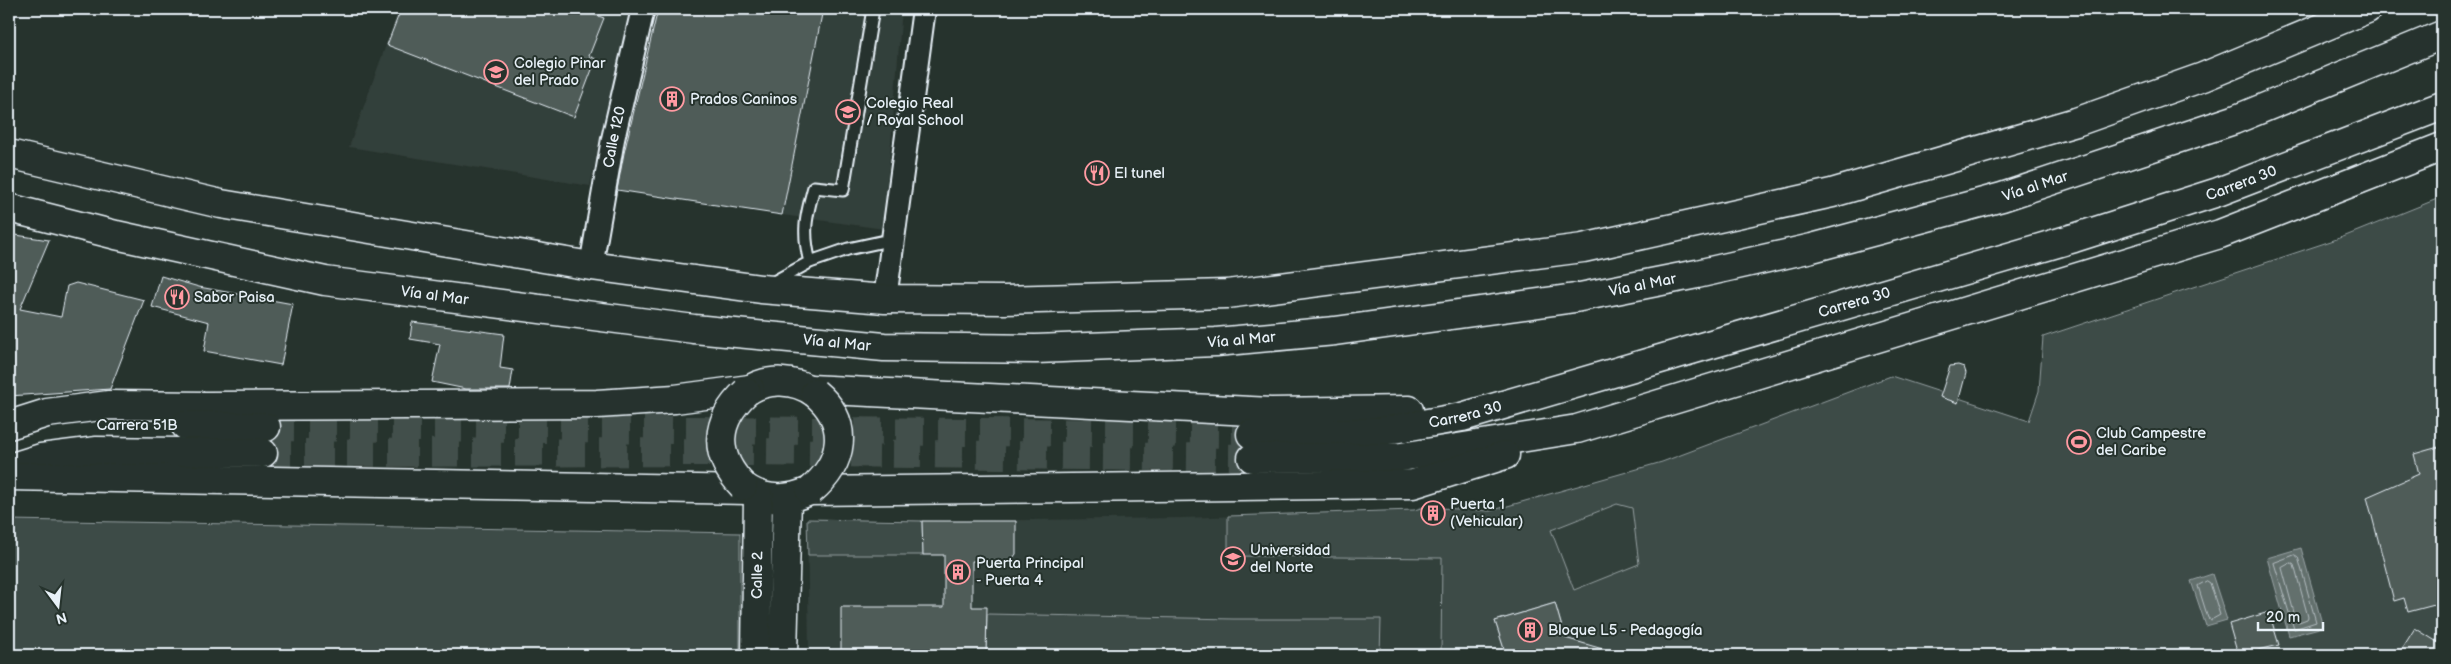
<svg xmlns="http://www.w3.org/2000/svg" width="2451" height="664" font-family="'Balsamiq Sans',sans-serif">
  <rect width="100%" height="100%" fill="#26332d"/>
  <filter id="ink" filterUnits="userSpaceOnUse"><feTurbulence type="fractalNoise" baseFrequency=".02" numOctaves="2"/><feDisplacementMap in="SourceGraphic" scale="10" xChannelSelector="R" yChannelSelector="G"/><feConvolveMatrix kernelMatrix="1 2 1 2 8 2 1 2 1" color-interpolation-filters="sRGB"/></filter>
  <g filter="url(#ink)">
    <!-- built -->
    <path fill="#333f3a" d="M399 9H631L590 186 349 147Z
      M823 9H902L884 229 782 215Z
      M1662 462 1655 655H809L807 519 961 521 1181 518 1414 510 1421 506 1490 511Z"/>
    <!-- green -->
    <path fill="#3e4b47" stroke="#939ea0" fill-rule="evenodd" d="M2442 197V655H1593L1595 648 1565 638 1555 603 1495 621 1506 655H1441L1442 558 1228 556V516L1414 510 1425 507V517L1441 518V508L1490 511 1662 462 1891 376 2029 421 2039 391 2043 337 2343 237ZM1617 504 1632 508 1639 564 1574 590 1551 530Z
      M807 519 922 521 923 555H808Z
      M9 520 740 533V655H9Z
      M987 614 1233 619H1381L1380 655H986Z"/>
    <!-- water -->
    <path fill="#636f6d" stroke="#98a3a5" d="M2301 548 2323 627 2289 636 2267 558Z
      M2212 574 2227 620 2206 626 2191 581Z"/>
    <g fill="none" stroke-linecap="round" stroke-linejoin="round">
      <!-- shore -->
      <path stroke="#b3bdc0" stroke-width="1" d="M2295 555 2298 557 2316 622 2294 629 2274 563Z
        M2291 563 2294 565 2308 617 2307 619 2299 622 2296 620 2282 568Z
        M2207 581 2210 583 2220 615 2211 620 2208 618 2198 586Z"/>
    </g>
    <!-- building -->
    <path fill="#505c59" stroke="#e8f1f8" d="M401 9H579L604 18 589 56 596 59 574 117 387 45Z
      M658 9H823L782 215 617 190 624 153Z
      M9 234 49 240 20 309 61 317 67 286 76 283 144 300 110 389 9 396Z
      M161 276 199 287 293 304 281 365 204 351 209 322 152 307Z
      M412 322 504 334 500 368 513 370 510 389H466L432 382 440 344 410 339Z
      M1958 365 1964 367 1966 373 1958 403 1940 397 1950 366Z
      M2442 446V603L2408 612 2404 598 2394 601 2367 497 2419 474 2414 454Z
      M922 521H1016V554L1010 562 972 561V607H987L986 655H841V607H944V555H923Z
      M1555 603 1565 638 1606 650V655H1506L1495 621Z
      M2269 612 2279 645 2238 655 2229 624Z
      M2415 628 2442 645V655H2398Z"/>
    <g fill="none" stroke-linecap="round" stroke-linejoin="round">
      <!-- secondary-tunnel -->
      <path stroke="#43504b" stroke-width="28" stroke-dasharray="28 14" stroke-linecap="butt" d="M266 427 1251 434
        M263 453 743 452 1252 458"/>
      <!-- lane casing -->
      <g stroke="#e8f1f8" stroke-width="15">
        <path id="lane" d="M810 262C802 232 806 216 814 187L843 190 873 9
          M770 284 810 262 848 249 894 239"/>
      </g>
      <!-- street casing -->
      <g stroke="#e8f1f8" stroke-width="26">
        <g id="street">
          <path id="s1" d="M591 266 613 139 643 9"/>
          <path d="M885 299 924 9"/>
        </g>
      </g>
      <!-- secondary casing -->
      <g stroke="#e8f1f8" stroke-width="31">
        <g id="secondary">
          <path d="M810 389 1271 412 1409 410"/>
          <path d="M746 392C767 377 795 379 815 393"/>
          <path d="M9 425 47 413 109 405 207 406 597 404 675 399 750 389"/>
          <path d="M185 425 266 427"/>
          <path id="s2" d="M1251 434H1335L1382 431 1462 417 2074 238 2218 192 2442 106"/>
          <path d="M1252 458 1401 457 1577 429 2220 234 2442 147"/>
          <path d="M9 468 41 458 97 451 263 453"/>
          <path d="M9 476 748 490"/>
          <path d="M743 486C764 502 787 501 810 491L1413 484 1505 455"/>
          <path id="s3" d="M756 655 758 495"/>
          <path d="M783 655 787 498"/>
        </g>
      </g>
      <!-- highway casing -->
      <g stroke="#e8f1f8" stroke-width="31">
        <g id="highway">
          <path d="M9 154 221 204 591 266 761 289 885 299 1004 300 1227 294 1583 248 1832 193 2076 122 2203 77 2367 9"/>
          <path id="s4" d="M9 208 116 235 325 281 694 329 884 347 1036 349 1216 342 1335 331 1575 298 1697 274 1812 248 2002 197 2234 120 2442 35"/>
        </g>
      </g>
      <!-- lane -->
      <use href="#lane" stroke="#26332d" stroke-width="11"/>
      <!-- street -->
      <use href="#street" stroke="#26332d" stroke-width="22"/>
      <!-- secondary -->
      <use href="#secondary" stroke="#26332d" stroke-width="28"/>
      <!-- highway -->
      <use href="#highway" stroke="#26332d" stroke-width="28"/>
      <!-- secondary-bridge casing -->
      <g stroke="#e8f1f8" stroke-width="31" stroke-linecap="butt">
        <path id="secondary-bridge" d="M743 486C712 454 715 421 746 392
          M810 491C844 463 851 423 815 393"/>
      </g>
      <!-- secondary-bridge -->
      <use href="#secondary-bridge" stroke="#26332d" stroke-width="28"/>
    </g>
  </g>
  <!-- icons -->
  <defs>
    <g id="school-ring" transform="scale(1.25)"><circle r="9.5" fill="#26332d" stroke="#ff9aa2" stroke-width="1.5"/><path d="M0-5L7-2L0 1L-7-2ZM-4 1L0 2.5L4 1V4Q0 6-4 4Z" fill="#ff9aa2"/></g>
    <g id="building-ring" transform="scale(1.25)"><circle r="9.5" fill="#26332d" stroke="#ff9aa2" stroke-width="1.5"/><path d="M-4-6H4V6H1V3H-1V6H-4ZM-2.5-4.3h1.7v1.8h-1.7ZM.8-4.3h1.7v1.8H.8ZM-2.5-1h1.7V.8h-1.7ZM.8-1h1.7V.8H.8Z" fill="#ff9aa2"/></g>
    <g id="restaurant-ring" transform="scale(1.25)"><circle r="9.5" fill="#26332d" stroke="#ff9aa2" stroke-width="1.5"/><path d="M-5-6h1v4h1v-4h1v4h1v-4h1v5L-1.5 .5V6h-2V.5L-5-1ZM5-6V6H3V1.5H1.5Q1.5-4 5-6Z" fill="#ff9aa2"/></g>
    <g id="stadium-ring" transform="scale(1.25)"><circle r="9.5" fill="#26332d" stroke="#ff9aa2" stroke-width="1.5"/><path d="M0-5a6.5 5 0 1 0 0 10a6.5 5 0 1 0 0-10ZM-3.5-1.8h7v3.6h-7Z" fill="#ff9aa2"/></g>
    <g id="university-ring" transform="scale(1.25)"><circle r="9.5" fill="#26332d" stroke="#ff9aa2" stroke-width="1.5"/><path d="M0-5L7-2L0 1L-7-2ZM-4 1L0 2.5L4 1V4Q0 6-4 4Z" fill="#ff9aa2"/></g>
  </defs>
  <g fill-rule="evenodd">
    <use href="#school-ring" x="496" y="72"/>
    <use href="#building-ring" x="672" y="99"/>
    <use href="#school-ring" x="848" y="112"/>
    <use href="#restaurant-ring" x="1097" y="173"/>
    <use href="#restaurant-ring" x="177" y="297"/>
    <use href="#stadium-ring" x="2079" y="442"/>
    <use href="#building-ring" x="1433" y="513"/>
    <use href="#university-ring" x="1233" y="559"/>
    <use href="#building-ring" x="958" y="572"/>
    <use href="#building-ring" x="1530" y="630"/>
  </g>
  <g text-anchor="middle" stroke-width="4" stroke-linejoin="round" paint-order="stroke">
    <!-- poi labels -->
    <g font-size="15" fill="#e8f1f8" stroke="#26332d" text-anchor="start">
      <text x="514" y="68">Colegio Pinar<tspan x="514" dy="17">del Prado</tspan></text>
      <text x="690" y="104">Prados Caninos</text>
      <text x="866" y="108">Colegio Real<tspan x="866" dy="17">/ Royal School</tspan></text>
      <text x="1114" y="178">El tunel</text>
      <text x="194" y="302">Sabor Paisa</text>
      <text x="2096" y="438">Club Campestre<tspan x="2096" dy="17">del Caribe</tspan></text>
      <text x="1450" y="509">Puerta 1<tspan x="1450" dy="17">(Vehicular)</tspan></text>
      <text x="1250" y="555">Universidad<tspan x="1250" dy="17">del Norte</tspan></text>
      <text x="976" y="568">Puerta Principal<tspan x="976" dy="17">- Puerta 4</tspan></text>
      <text x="1548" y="635">Bloque L5 - Pedagogía</text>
    </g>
    <!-- street labels -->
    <g font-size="15" fill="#e8f1f8" stroke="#26332d">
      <text dy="5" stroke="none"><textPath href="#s1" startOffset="131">Calle 120</textPath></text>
      <text dy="5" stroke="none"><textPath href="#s2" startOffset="1026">Carrera 30</textPath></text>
      <text dy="5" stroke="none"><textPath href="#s4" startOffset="2055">Vía al Mar</textPath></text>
      <text dy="5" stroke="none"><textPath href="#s4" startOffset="1650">Vía al Mar</textPath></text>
      <text dy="5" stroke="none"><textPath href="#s4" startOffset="435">Vía al Mar</textPath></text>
      <text dy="5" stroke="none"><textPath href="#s2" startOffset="621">Carrera 30</textPath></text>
      <text dy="5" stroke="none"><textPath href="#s4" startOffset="1245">Vía al Mar</textPath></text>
      <text dy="5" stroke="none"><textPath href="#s4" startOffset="840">Vía al Mar</textPath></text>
      <text dy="5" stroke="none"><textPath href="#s2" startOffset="216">Carrera 30</textPath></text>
      <text x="137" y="430">Carrera 51B</text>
      <text dy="5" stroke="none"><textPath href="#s3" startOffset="80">Calle 2</textPath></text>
    </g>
  </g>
  <!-- margin -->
  <rect width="2451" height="664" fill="none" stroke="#26332d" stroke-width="30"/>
  <rect x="15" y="15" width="2421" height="634" fill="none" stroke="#e8f1f8" stroke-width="2" filter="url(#ink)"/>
  <!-- north arrow -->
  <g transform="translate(58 606) rotate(165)" stroke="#26332d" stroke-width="4" paint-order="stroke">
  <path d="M0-4L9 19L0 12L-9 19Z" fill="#e8f1f8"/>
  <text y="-8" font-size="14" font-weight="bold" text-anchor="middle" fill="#e8f1f8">N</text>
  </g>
  <!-- scale -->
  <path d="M2258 622v8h65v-8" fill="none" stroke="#e8f1f8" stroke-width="2.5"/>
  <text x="2266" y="622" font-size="15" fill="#e8f1f8" stroke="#26332d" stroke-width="4" paint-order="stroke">20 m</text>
</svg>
